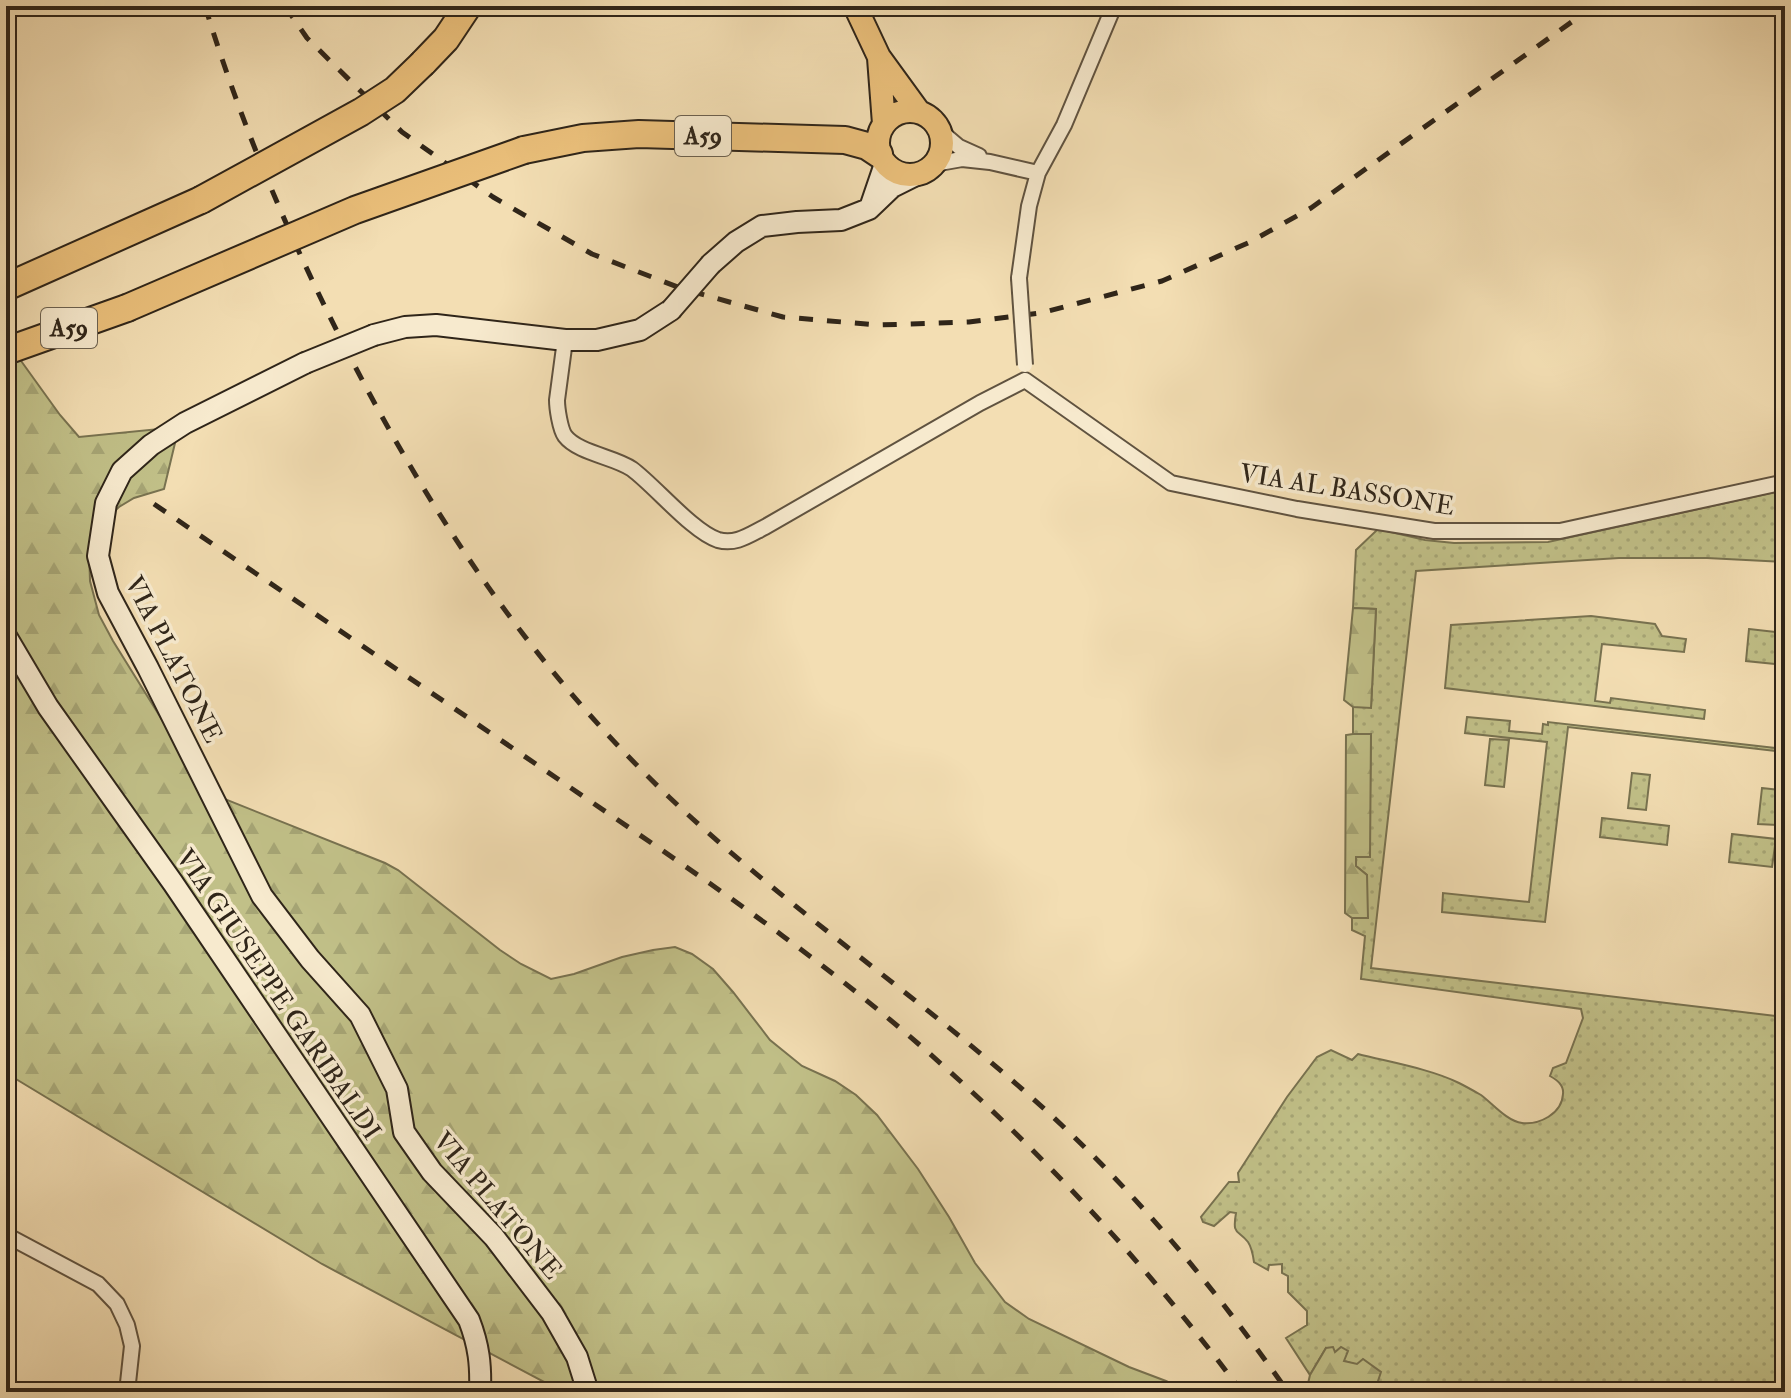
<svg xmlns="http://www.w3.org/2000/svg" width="1791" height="1398" font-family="'IM FELL Double Pica',serif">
  <defs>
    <pattern id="grass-dots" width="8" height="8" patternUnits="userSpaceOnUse" patternTransform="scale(2)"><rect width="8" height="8" fill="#c1c088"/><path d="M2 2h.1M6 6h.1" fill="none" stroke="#a6a575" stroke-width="1.8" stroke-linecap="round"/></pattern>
    <pattern id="forest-firs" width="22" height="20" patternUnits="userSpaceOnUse" patternTransform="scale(2)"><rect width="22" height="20" fill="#c1c088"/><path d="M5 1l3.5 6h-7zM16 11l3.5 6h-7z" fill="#a6a575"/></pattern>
  </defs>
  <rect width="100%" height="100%" fill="#f3deb3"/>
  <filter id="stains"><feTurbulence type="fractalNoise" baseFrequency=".0025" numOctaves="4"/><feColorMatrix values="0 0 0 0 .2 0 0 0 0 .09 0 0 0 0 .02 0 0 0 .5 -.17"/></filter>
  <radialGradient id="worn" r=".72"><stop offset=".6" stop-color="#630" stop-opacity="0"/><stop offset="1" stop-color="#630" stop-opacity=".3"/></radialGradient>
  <!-- grass -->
  <path fill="url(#grass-dots)" stroke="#787250" stroke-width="2" d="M1785 490V562L1707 558H1619L1416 571 1371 968 1785 1017V1392H1380L1378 1381 1357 1365 1344 1361 1334 1353 1326 1348 1310 1375 1286 1338 1307 1325V1311L1288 1292V1276L1282 1273V1264L1269 1265 1268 1270 1254 1262C1253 1255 1252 1248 1248 1242 1238 1229 1232 1236 1236 1213L1230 1212 1214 1226 1203 1222 1201 1217 1229 1182H1239L1238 1173 1287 1097 1317 1057 1331 1050 1352 1060 1358 1054C1389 1062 1431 1069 1459 1083 1467 1087 1474 1091 1481 1095 1493 1104 1507 1121 1522 1123 1539 1125 1562 1114 1563 1094 1564 1085 1557 1080 1550 1076L1553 1068 1566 1063 1583 1018 1581 1009 1361 979 1365 936 1352 930V918H1367V875L1356 866V857H1369L1371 734H1353V707H1371L1376 609 1353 608 1356 550 1378 529 1425 540 1454 543 1548 542Z
    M1591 616 1655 624 1662 636 1686 639 1684 652 1602 644 1595 701 1610 703 1611 698 1705 710 1704 719 1445 688 1451 625Z
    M1749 629 1785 633V665L1746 661Z
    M1467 717 1510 721 1509 731 1542 734 1543 724 1548 725V722L1785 749V752L1568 727 1545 922 1442 912 1443 893 1529 902 1547 742 1465 733Z
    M1490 739 1509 740 1504 787 1485 785Z
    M1632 773 1650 775 1646 810 1628 808Z
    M1762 788 1780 790 1777 825 1758 824Z
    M1602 818 1669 826 1667 845 1600 837Z
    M1732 834 1776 839 1772 867 1729 862Z"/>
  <!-- forest -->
  <path fill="url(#forest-firs)" stroke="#787250" stroke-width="2" d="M6 340 60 415 79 437 169 428 175 443 164 489 134 498 119 507 105 520 89 549 90 581 99 615 113 641 207 792 385 863 398 870 500 950 521 964 551 979 574 974 622 957 653 950 675 947 692 954 713 969 733 992 770 1040 802 1066 835 1081 856 1095 877 1115 918 1169 949 1217 975 1263 1005 1302 1029 1319 1129 1367 1166 1381 1188 1392H563L322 1264 6 1073Z
    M1353 608 1376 609 1371 708 1353 707 1344 700Z
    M1353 734H1371L1370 857H1356V866L1367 875 1368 918H1352L1345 913 1346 735Z
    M1333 1347 1335 1352 1341 1347 1348 1351 1344 1361 1357 1364 1363 1359 1381 1372 1378 1381 1380 1392H1306L1310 1375 1326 1348Z"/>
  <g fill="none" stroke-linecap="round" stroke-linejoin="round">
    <!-- street casing -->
    <g stroke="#605340" stroke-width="18">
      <path id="street" d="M939 130 959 147 979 156
        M934 164 962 159 990 162 1038 173
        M1019 278 1029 206 1038 173 1064 125 1114 6
        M565 340 557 400C557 408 560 429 565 436 578 453 615 457 632 469 655 486 693 532 718 540 736 545 749 535 765 527L980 403 1025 380
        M1025 380 1171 483 1297 509 1434 531H1560L1785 482
        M6 1235 98 1284 117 1304 127 1325 132 1346 127 1392"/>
    </g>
    <!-- secondary casing -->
    <g stroke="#2f2519" stroke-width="24">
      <path id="secondary" d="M871 205 885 164
        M711 264 736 242 762 226 797 222 841 220 869 209 892 187 916 175
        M374 335 405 327 436 325 565 340H597L640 330 671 310
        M305 363 185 423 151 445 122 471 106 503 98 556 108 593 148 668 262 896 310 959 360 1015 397 1089 404 1132 432 1172 494 1237 552 1313 577 1357 588 1392
        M6 636 48 707 173 883 469 1320C479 1346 481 1365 480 1392"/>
    </g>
    <!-- primary casing -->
    <g stroke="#2f2519" stroke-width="26">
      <path id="primary" d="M855 6 879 57 919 112
        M879 58 884 124
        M878 143a32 32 0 1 1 64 0a32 32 0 1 1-64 0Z"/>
    </g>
    <!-- highway casing -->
    <g stroke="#2f2519" stroke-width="30">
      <path id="highway" d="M423 63 446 39 468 6
        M524 150 583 138 639 134 845 140 867 146 879 154
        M6 287 201 200
        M6 351 127 308"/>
    </g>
    <!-- street -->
    <use href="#street" stroke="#f7eace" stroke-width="14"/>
    <!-- secondary -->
    <use href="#secondary" stroke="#f7eace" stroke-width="20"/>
    <!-- primary -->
    <use href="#primary" stroke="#eabf7a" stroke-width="22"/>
    <!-- highway -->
    <use href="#highway" stroke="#eabf7a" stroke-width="26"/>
    <!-- rail -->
    <path stroke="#2f2519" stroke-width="5" stroke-dasharray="14 14" stroke-linecap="butt" d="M205 6C241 124 289 237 345 347 432 517 530 664 669 797 780 902 907 988 1022 1089 1126 1180 1209 1280 1288 1392
      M285 6 307 38 402 132 493 197 592 254 683 289 783 317 878 325 969 322 1041 313 1162 281 1250 242 1311 208 1594 6
      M154 504C293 599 432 693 571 788 694 872 818 955 930 1054 1045 1155 1150 1269 1242 1392"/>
    <!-- street-bridge casing -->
    <g stroke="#605340" stroke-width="18" stroke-linecap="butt">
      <path id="street-bridge" d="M1019 278 1025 365"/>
    </g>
    <!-- secondary-bridge casing -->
    <g stroke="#2f2519" stroke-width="24" stroke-linecap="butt">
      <path id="secondary-bridge" d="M671 310 711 264
        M305 363 374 335"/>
    </g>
    <!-- highway-bridge casing -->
    <g stroke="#2f2519" stroke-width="30" stroke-linecap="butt">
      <path id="highway-bridge" d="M201 200 361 112 395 90 423 63
        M127 308 355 210 524 150"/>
    </g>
    <!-- street-bridge -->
    <use href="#street-bridge" stroke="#f7eace" stroke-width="14"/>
    <!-- secondary-bridge -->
    <use href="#secondary-bridge" stroke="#f7eace" stroke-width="20"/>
    <!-- highway-bridge -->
    <use href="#highway-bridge" stroke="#eabf7a" stroke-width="26"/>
  </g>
  <g text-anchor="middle" stroke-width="7" stroke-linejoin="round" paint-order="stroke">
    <!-- shield labels -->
    <g fill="#f7eace" stroke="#6b604f" stroke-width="2">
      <rect x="675" y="116" width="56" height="40" rx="6"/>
      <rect x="41" y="308" width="56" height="40" rx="6"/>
    </g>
    <g font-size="24" font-weight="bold" fill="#2f2519">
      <text x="703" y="144">A59</text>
      <text x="69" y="336">A59</text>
    </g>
    <!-- street labels -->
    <g font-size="26" fill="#2f2519" stroke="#f7eace">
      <text transform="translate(1347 489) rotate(9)" y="9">VIA AL BASSONE</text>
      <text transform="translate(174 659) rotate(63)" y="9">VIA PLATONE</text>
      <text transform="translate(279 994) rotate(56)" y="9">VIA GIUSEPPE GARIBALDI</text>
      <text transform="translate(498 1205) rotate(50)" y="9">VIA PLATONE</text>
    </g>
  </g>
  <!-- margin -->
  <rect width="1791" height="1398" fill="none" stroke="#f3deb3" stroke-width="32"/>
  <rect x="8" y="8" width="1775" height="1382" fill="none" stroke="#2f2519" stroke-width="4"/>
  <rect x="16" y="16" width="1759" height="1366" fill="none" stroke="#2f2519" stroke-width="2"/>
  <rect width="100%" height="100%" filter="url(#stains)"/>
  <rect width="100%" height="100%" fill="url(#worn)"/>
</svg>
